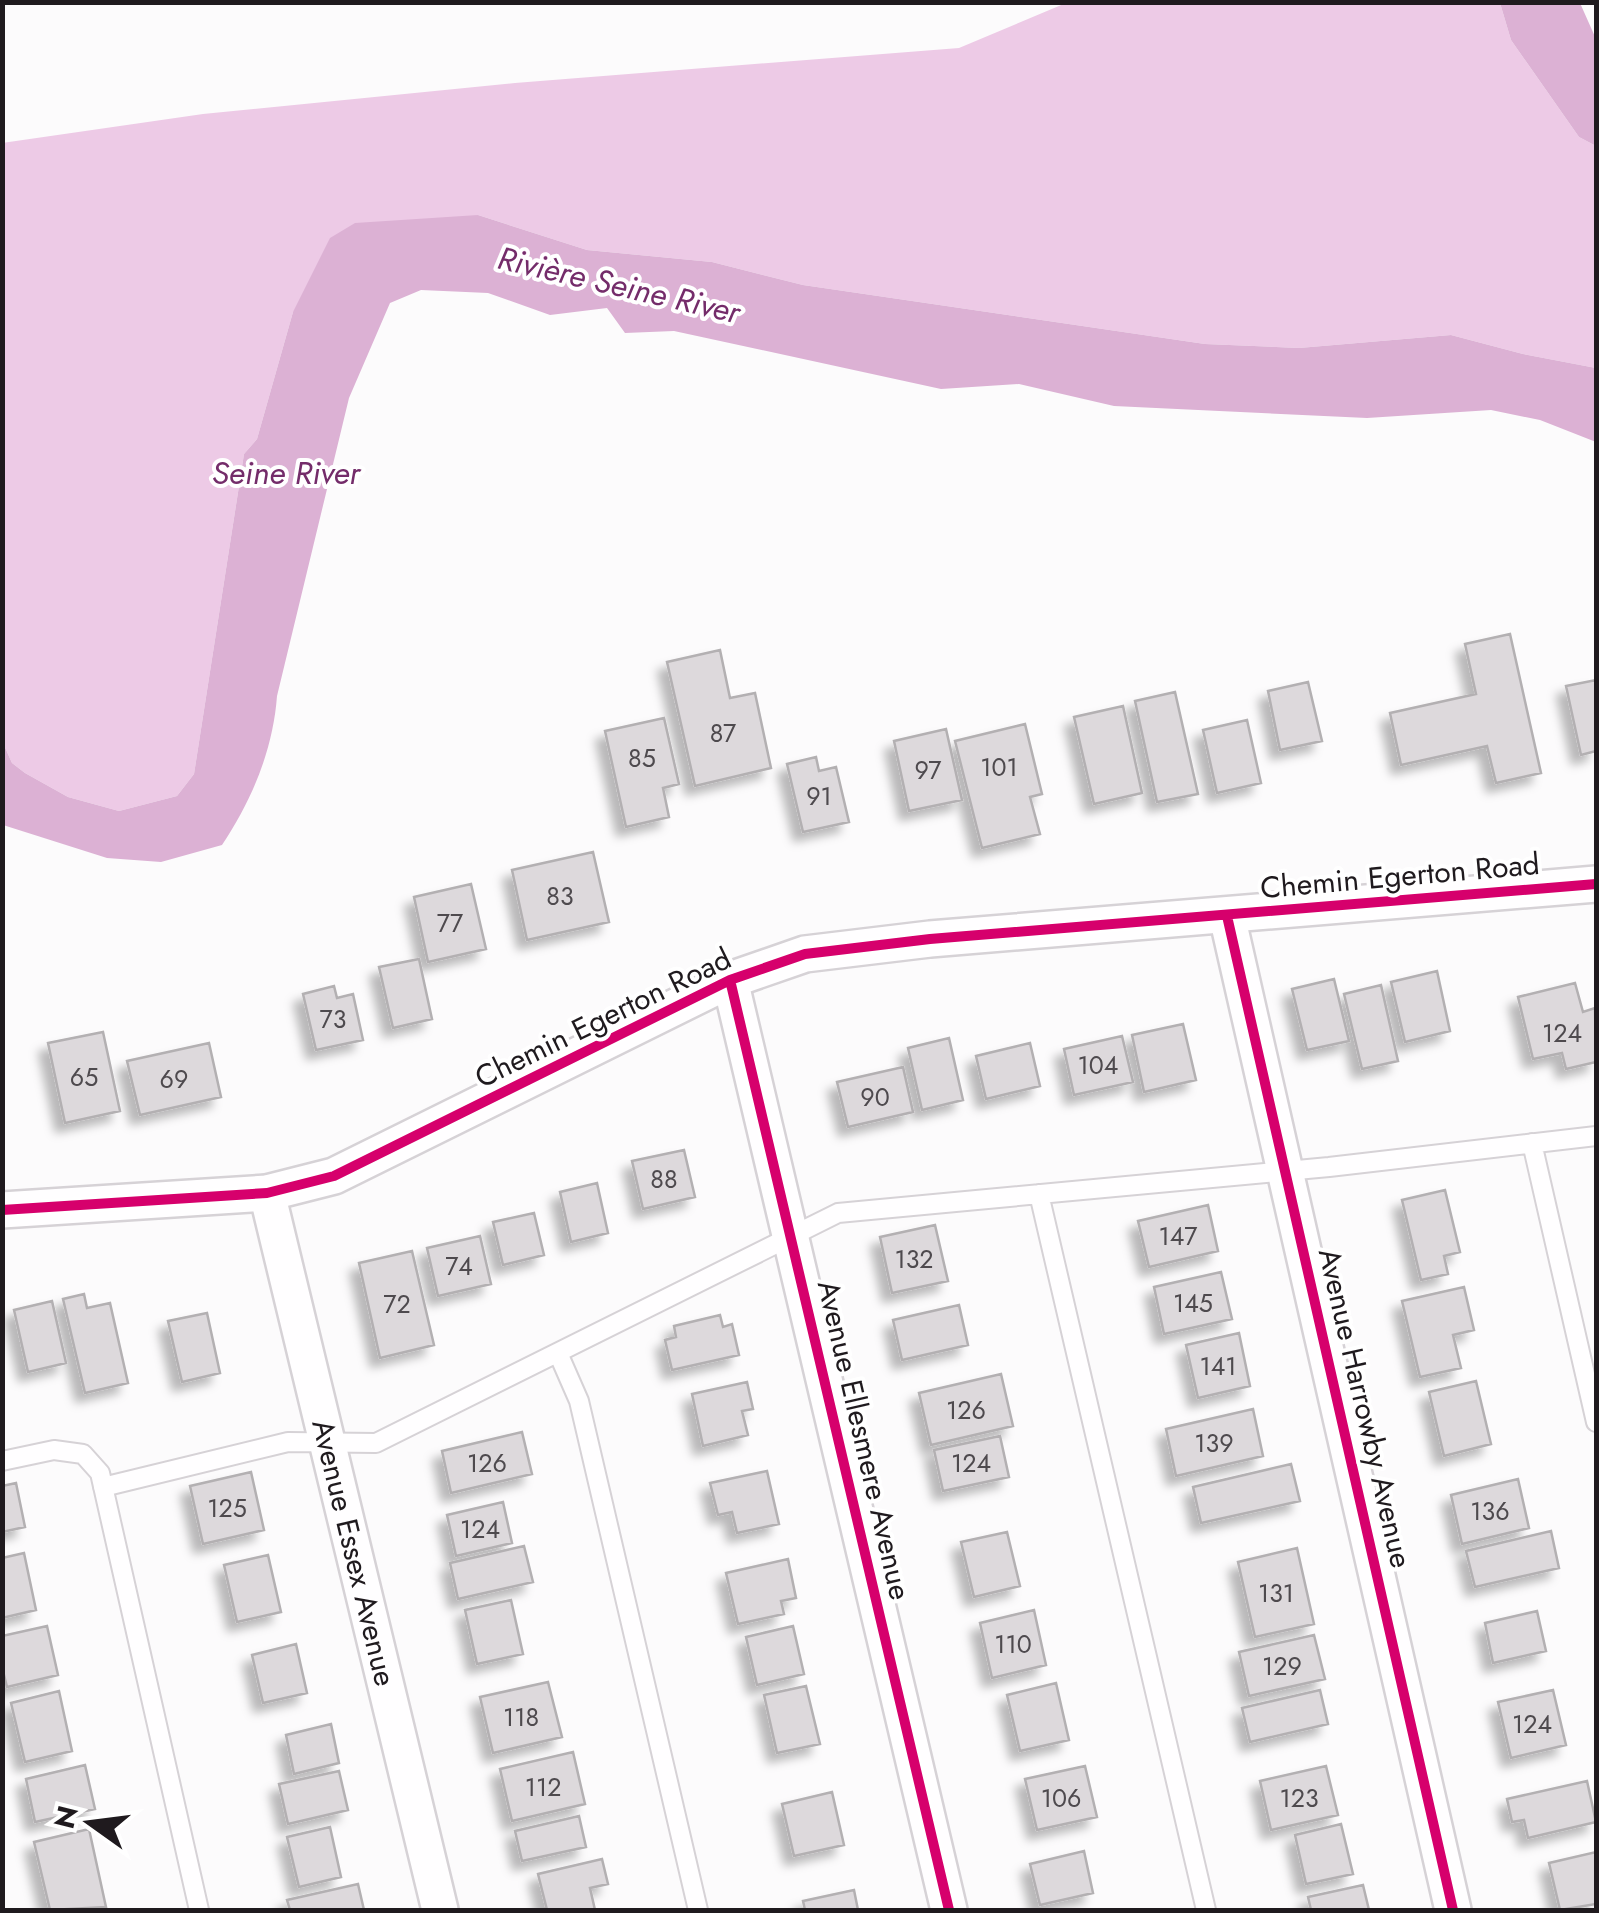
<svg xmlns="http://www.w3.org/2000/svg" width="1599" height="1913" font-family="Jost,sans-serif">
  <defs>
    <filter id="shadow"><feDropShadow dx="-9" dy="9" stdDeviation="5" flood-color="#0004"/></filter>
  </defs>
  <rect width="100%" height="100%" fill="#fcfbfc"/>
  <!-- forest -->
  <path fill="#edcae6" d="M1066 3H1500L1511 40 1579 137 1596 146V368L1523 354 1451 335 1299 348 1205 344 803 285 712 262 587 250 478 215 293 312 257 439 244 454 194 774 177 796 119 811 68 797 25 773 12 763 3 743 2 143 203 114 515 83 959 48Z"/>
  <!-- water -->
  <path fill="#dcb1d4" d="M1500 3H1580L1596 39V146L1579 137 1511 40Z
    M478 215 587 250 712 262 803 285 1205 344 1299 348 1451 335 1523 354 1596 368V442L1540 420 1491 410 1367 418 1114 406 1019 384 941 389 674 331 625 333 607 308 550 315 488 293 421 290 390 303 349 398 277 696C273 750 252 800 222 845L161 862 107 858 3 825V743L12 763 25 773 68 797 119 811 177 796 194 774 244 454 257 439 293 312 330 238 355 223Z"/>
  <!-- building -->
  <path fill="#ddd9dc" stroke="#b3b0b2" stroke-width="2.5" filter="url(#shadow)" d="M1510 634 1541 773 1496 783 1487 746 1401 765 1390 713 1476 694 1465 644Z
    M720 650 730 698 755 693 771 768 695 786 667 662Z
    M1596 680V751L1581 755 1566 686Z
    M1308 682 1322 741 1280 750 1268 691Z
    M1175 692 1198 794 1157 802 1135 701Z
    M1123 706 1142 793 1094 804 1074 717Z
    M664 718 679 784 663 788 669 817 626 827 605 731Z
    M1247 720 1261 783 1217 793 1203 730Z
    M1025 724 1042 794 1030 797 1040 834 982 848 955 741Z
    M946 729 962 800 909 811 894 741Z
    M816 757 819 771 836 767 849 822 803 832 787 764Z
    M593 852 609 922 527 940 512 870Z
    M471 884 486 949 428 962 414 897Z
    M419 959 432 1019 393 1028 379 967Z
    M1437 971 1450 1031 1405 1042 1391 982Z
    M1334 979 1349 1041 1307 1050 1292 989Z
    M1575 983 1583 1012 1595 1008 1596 1062 1566 1069 1562 1053 1533 1059 1518 997Z
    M1381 985 1398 1061 1362 1069 1344 994Z
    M334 986 337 998 353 994 363 1040 316 1050 303 994Z
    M1183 1024 1196 1080 1144 1092 1132 1035Z
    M103 1032 120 1111 65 1123 48 1043Z
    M1122 1036 1133 1082 1074 1095 1064 1049Z
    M949 1038 963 1100 922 1110 908 1048Z
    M209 1043 221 1097 140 1115 127 1061Z
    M1030 1043 1040 1086 986 1099 976 1056Z
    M903 1067 913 1112 848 1127 837 1082Z
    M684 1150 695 1197 643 1209 632 1161Z
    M597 1183 608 1233 571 1242 560 1192Z
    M1445 1190 1460 1252 1444 1256 1448 1274 1421 1280 1402 1200Z
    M1208 1205 1218 1251 1149 1267 1138 1221Z
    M534 1213 544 1255 503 1265 493 1222Z
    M935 1225 948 1281 892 1293 880 1237Z
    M480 1236 491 1284 438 1296 427 1248Z
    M412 1251 434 1345 380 1358 359 1263Z
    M1221 1272 1232 1319 1164 1334 1154 1287Z
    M1464 1287 1474 1330 1453 1335 1461 1368 1420 1377 1402 1301Z
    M84 1294 87 1308 110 1303 128 1383 85 1393 63 1299Z
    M52 1301 66 1363 28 1372 14 1310Z
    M959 1305 968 1345 902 1360 893 1320Z
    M207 1313 220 1373 182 1382 168 1321Z
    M720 1315 723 1327 732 1324 739 1355 672 1370 665 1340 676 1337 674 1326Z
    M1239 1333 1250 1386 1198 1398 1186 1345Z
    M1001 1374 1013 1426 931 1445 919 1393Z
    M1476 1381 1491 1444 1444 1456 1429 1392Z
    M747 1382 753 1409 742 1411 748 1435 703 1446 692 1394Z
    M1253 1409 1263 1456 1176 1476 1166 1429Z
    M522 1432 532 1474 451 1493 442 1451Z
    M1000 1436 1009 1477 943 1491 934 1450Z
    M1291 1464 1300 1501 1201 1523 1193 1487Z
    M767 1471 779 1524 737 1533 732 1512 718 1515 710 1483Z
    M251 1472 264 1530 203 1544 190 1486Z
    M1518 1479 1529 1528 1462 1544 1451 1495Z
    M16 1483 25 1527 2 1532V1486Z
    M503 1502 512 1543 456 1556 447 1515Z
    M1551 1531 1559 1568 1475 1587 1466 1551Z
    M1007 1532 1020 1586 974 1597 961 1542Z
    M524 1546 533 1582 458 1599 450 1563Z
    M1297 1548 1314 1624 1255 1637 1238 1562Z
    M24 1553 36 1610 2 1618V1558Z
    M268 1555 281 1612 237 1622 224 1565Z
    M788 1559 796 1598 781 1601 784 1614 738 1624 726 1573Z
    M511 1600 523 1654 477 1664 465 1610Z
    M1034 1610 1046 1665 992 1678 980 1623Z
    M1537 1611 1546 1651 1493 1663 1485 1623Z
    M47 1626 58 1675 7 1687 2 1667V1636Z
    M793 1626 804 1674 757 1685 746 1637Z
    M1314 1635 1325 1679 1249 1696 1239 1652Z
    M296 1644 307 1693 263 1703 252 1655Z
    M548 1682 562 1737 493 1753 480 1697Z
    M1056 1683 1069 1740 1020 1751 1007 1695Z
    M806 1686 820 1744 777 1753 764 1695Z
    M1320 1690 1328 1724 1250 1742 1242 1708Z
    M1553 1690 1566 1745 1511 1758 1498 1702Z
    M59 1691 72 1751 25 1762 11 1703Z
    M331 1724 339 1763 294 1774 286 1735Z
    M573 1752 585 1804 512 1821 500 1769Z
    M85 1765 95 1809 35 1822 26 1779Z
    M1085 1766 1097 1817 1037 1830 1025 1779Z
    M1326 1766 1338 1815 1271 1830 1260 1781Z
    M339 1771 348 1810 288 1824 279 1784Z
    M1587 1781 1596 1822 1528 1838 1524 1820 1512 1822 1507 1799Z
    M832 1792 844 1845 794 1856 782 1804Z
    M579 1816 586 1847 522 1861 515 1831Z
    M1341 1824 1353 1874 1306 1884 1295 1835Z
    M330 1827 341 1877 299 1887 287 1837Z
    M89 1829 106 1907 50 1910 34 1842Z
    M1084 1851 1093 1893 1040 1905 1030 1864Z
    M1596 1852V1904L1560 1910 1549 1863Z
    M602 1859 608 1884 590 1888 595 1910H547L538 1874Z
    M358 1884 364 1910H290L287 1900Z
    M1363 1885 1369 1910H1311L1308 1897Z
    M854 1890 858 1910H805L803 1901Z"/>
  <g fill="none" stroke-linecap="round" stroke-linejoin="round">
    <!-- service casing -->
    <g stroke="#d6d2d6" stroke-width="22">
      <path id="service" d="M1532 1143 1596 1422
        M1039 1194 1206 1910
        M558 1353 579 1401 698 1910
        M2 1461 54 1450 83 1454 100 1473 199 1910
        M103 1487 288 1442 376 1443 838 1213 1329 1167 1596 1136"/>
    </g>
    <!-- minor casing -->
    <g stroke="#d6d2d6" stroke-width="40">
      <g id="minor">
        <path d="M1227 916 1453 1910"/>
        <path d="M730 980 949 1910"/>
        <path id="s1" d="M267 1193 440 1910"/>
        <path d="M2 1210 267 1193 334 1176 730 980 805 954 930 939 1596 884"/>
      </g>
    </g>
    <!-- service -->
    <use href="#service" stroke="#fffeff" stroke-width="18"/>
    <!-- minor -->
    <use href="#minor" stroke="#fffeff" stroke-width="35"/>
    <!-- cycleway casing -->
    <g stroke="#fff" stroke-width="16">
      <path id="cycleway" d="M1227 916 1453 1910
        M730 980 949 1910
        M2 1210 267 1193 334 1176 730 980 805 954 930 939 1596 884"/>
    </g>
    <!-- cycleway -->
    <use href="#cycleway" stroke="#d6006c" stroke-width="10"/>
  </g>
  <g text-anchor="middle" stroke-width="8" stroke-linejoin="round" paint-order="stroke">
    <!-- number labels -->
    <g font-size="25" fill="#4e4a4e">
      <text x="723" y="742">87</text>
      <text x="642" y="767">85</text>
      <text x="999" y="776">101</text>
      <text x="928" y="779">97</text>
      <text x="819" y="805">91</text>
      <text x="560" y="905">83</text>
      <text x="450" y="932">77</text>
      <text x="333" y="1028">73</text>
      <text x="1562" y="1042">124</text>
      <text x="1098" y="1074">104</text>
      <text x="84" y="1086">65</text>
      <text x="174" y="1088">69</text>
      <text x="875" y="1106">90</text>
      <text x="664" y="1188">88</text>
      <text x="1178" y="1245">147</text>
      <text x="914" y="1268">132</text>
      <text x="459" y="1275">74</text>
      <text x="1193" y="1312">145</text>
      <text x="397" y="1313">72</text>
      <text x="1218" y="1375">141</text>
      <text x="966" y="1419">126</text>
      <text x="1214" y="1452">139</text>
      <text x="487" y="1472">126</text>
      <text x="971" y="1472">124</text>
      <text x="227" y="1517">125</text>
      <text x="1490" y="1520">136</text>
      <text x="480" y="1538">124</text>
      <text x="1276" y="1602">131</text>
      <text x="1013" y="1653">110</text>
      <text x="1282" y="1675">129</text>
      <text x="521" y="1726">118</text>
      <text x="1532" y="1733">124</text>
      <text x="543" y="1796">112</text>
      <text x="1061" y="1807">106</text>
      <text x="1299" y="1807">123</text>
    </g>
    <!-- street labels -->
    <g font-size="30" fill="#1f1a1e" stroke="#fff">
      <text transform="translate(1400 876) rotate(-5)" y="10">Chemin Egerton Road</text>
      <text transform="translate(603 1018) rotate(-26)" y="10">Chemin Egerton Road</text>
      <text transform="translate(1365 1408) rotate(77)" y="10">Avenue Harrowby Avenue</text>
      <text transform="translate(864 1440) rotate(77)" y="10">Avenue Ellesmere Avenue</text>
      <text dy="10" stroke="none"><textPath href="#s1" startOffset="370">Avenue Essex Avenue</textPath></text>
    </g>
    <!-- water labels -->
    <g font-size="32" font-style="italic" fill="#742c6a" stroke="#fff">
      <text transform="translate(619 285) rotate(13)" y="11">Rivière Seine River</text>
      <text x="286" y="484">Seine River</text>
    </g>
  </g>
  <!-- border -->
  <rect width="1599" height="1913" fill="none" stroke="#1f1a1e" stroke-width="10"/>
  <!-- north arrow -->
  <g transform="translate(90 1823) rotate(284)" stroke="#ffffff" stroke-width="8" paint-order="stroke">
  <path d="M0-8L18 38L0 25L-18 38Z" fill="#1f1a1e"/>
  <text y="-15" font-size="28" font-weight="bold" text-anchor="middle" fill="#1f1a1e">N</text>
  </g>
</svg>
